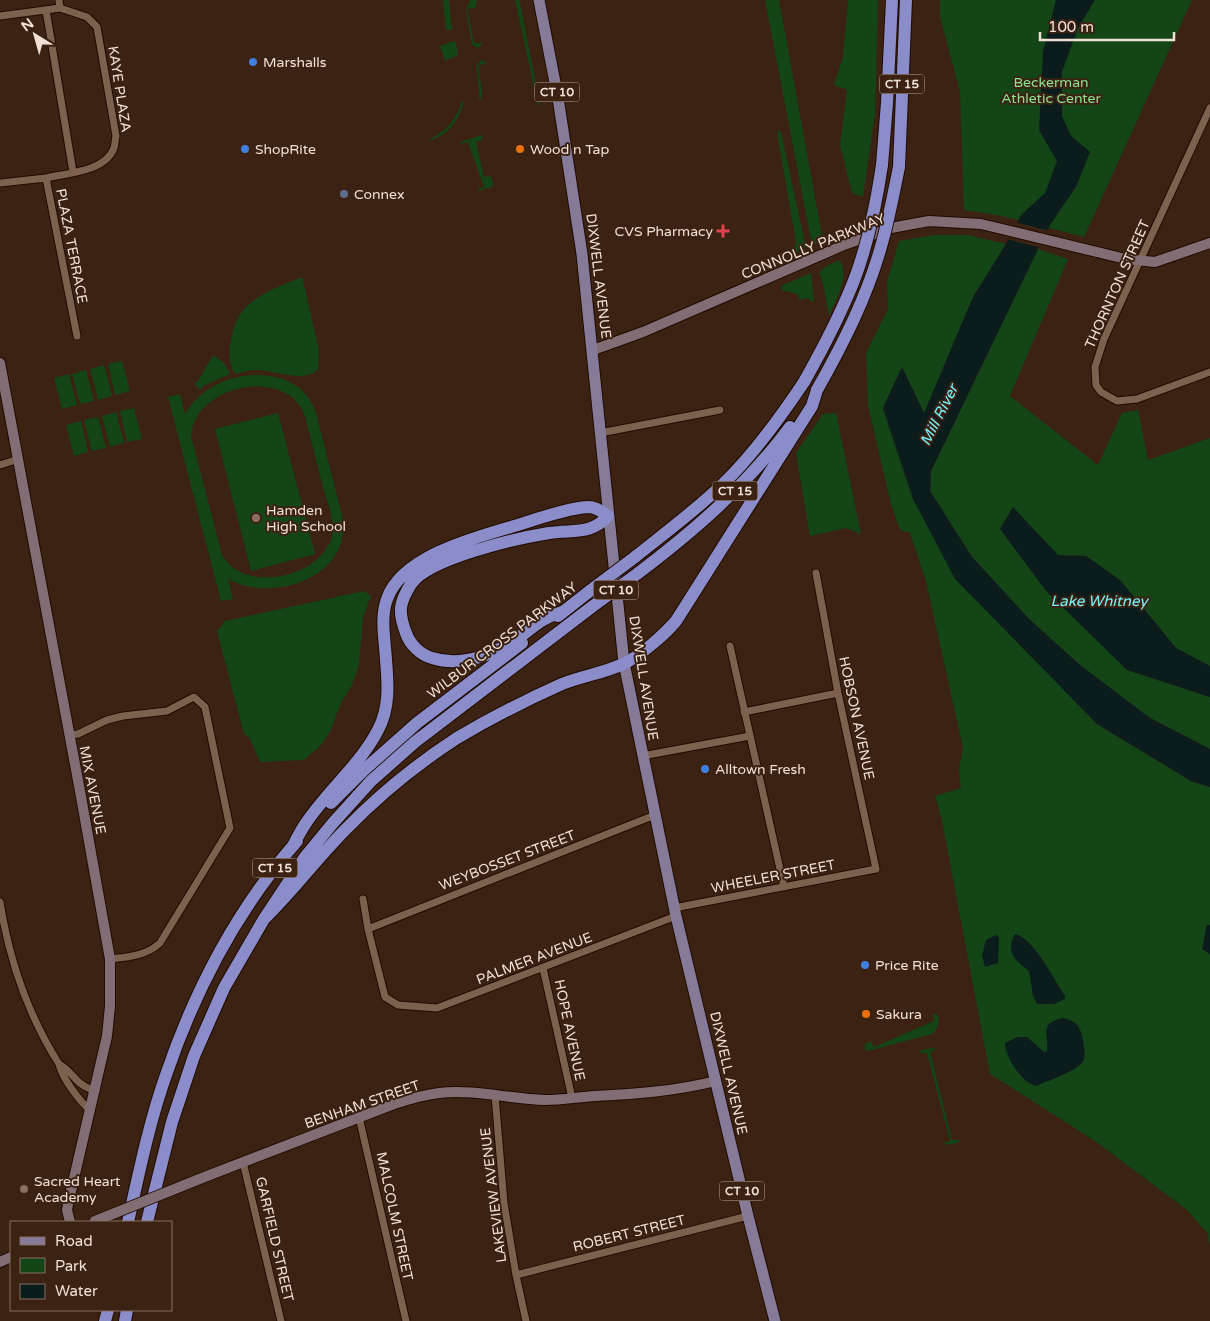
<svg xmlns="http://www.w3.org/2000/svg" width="1210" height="1321" font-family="'Varela Round',sans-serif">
  <rect width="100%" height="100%" fill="#3b2213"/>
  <!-- green -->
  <path fill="#144517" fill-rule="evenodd" d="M443 0H449L452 30H446Z
    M470 0H477L475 8 467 9 474 43H482L481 46 478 48 472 44 466 10Z
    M515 0H519L520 2 540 105H538Z
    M765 0H779L823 241 812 245Z
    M848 0H878L875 113 863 197 852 193 840 145 847 90 834 85 843 57Z
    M940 0H1192L1084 237 1002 216 964 210 960 92 940 17Z
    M454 41 456 42 458 55 445 61 440 46Z
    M481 60 485 62V64L478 65 482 90 481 100 479 99V88L476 66Z
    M462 101H464C460 118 448 136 431 140L430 139C446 131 457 119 462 101Z
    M778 130 781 132 806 248 797 252 794 251 796 242 777 133Z
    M482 135V140L476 142 484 177 491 176 493 184 492 187 478 191V189L484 187 468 142 462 144 460 142Z
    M934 235H968L1006 244 973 297 924 414 902 367 883 408 913 499 1030 654 1097 724 1191 781 1210 787V925H1207L1202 949 1210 954V1245L1208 1237 1209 1235 1187 1210 1095 1141 990 1074 942 821 935 796 961 788 959 769 963 748 926 581 910 533 900 530 891 504 868 406 866 353 888 309 887 282 899 241Z
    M1038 249 1068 259 1010 396 1098 465 1122 413 1138 410 1148 460 1210 438V666L1176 648 1120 580 1086 556 1058 555 1127 670 1210 697V749L1150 718 1080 665 1029 619 972 557 930 491 931 471Z
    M840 260C850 277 836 299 829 316L824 288 819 272 828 265Z
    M811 273 814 303 807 298 800 300 797 294 782 290 781 286Z
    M302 277 319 350 318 370C300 384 275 369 254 370 248 370 241 373 235 374 229 364 228 351 231 340 233 333 234 324 238 318 251 295 279 287 302 277Z
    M213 355 224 363 230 374 203 386 201 390 194 384 198 381Z
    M122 361 130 391 115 395 108 364Z
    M104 365 112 396 98 400 90 369Z
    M86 370 94 401 80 404 72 374Z
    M69 374 77 405 62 409 54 378Z
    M252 375C280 374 307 384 316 413L342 516C354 577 272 604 228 579L233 599 221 601 168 397 180 394 185 414C199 390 225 377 252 375ZM258 386C279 388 297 394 305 416 311 440 317 463 323 487 327 502 335 520 332 536 326 561 296 576 272 577 252 579 233 573 222 555L191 436C194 403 228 387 258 386Z
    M134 408 142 439 127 442 120 411Z
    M116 412 124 443 110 447 102 416Z
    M278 413 315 554 251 571 215 429Z
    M836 413 861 534 846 528 810 536 796 453 823 414Z
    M98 417 106 448 92 451 84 420Z
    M81 421 88 452 74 456 66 425Z
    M364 591 371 596 363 618 359 664 352 685 341 703 330 732 320 746 304 760 260 762 249 737 244 734 217 631 225 621Z
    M933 1014H937C941 1021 938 1029 932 1034L868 1051 865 1050V1044L871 1041 874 1047 934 1021Z
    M932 1048 937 1049 930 1052 952 1140H960L957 1143 946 1145 943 1143 950 1141 927 1053H919L922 1050Z"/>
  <!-- water -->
  <path fill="#0c1c1d" d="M1056 0H1095L1078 28 1062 72V116L1071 136 1090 152 1076 187 1050 225 1038 249 931 471 930 491 972 557 1029 619 1080 665 1150 718 1210 749V787L1191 781 1097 724 955 579 913 499 883 408 902 367 924 413 973 297 1006 244 1021 215 1045 193 1057 161 1039 130 1043 51Z
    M1013 507 1058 555 1086 556 1120 580 1176 648 1210 666V697L1127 670 1046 591 1000 529Z
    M1207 925H1210V954L1202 949Z
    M1015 934C1034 938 1054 980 1065 996V999L1054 1004H1037L1033 996 1029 971C1015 960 1005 953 1015 934Z
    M996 935 999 937 998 963 985 967 982 955 986 940Z
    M1063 1018C1073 1020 1079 1024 1082 1035 1083 1042 1086 1052 1084 1059 1081 1070 1047 1081 1036 1086 1022 1083 1005 1057 1005 1043L1018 1037H1027L1044 1052 1047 1051C1049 1033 1038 1024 1063 1018Z"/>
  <!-- pier -->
  <path fill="#3b2213" d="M1015 222 1050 231 1041 248 1006 239Z"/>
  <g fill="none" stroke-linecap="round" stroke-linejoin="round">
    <!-- street casing -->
    <g stroke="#210b00" stroke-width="9">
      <path id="street" d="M46 10 73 172
        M0 16 60 8 59 0
        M1210 108 1104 339 1095 367 1096 385 1101 392 1117 401 1137 399 1210 372
        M46 178C67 173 105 172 114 148 115 145 115 140 116 136L97 27 87 17 60 8
        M0 183 46 178 77 336
        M600 433 720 410
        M0 465 19 459
        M730 646 784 887
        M744 712 838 693
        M69 735 78 734 107 720 123 716 167 711 194 697 205 707 230 828 160 943C146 956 128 957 110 959
        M642 756 750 736
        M363 899 368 929 385 997 398 1005 437 1008 676 916
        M0 902C9 959 28 1015 59 1064
        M674 908 876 869 838 693 816 573
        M368 929 655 815
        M543 968 572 1098
        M495 1095 504 1203 516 1275 526 1321
        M91 1111C80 1102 62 1078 59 1064 75 1073 73 1084 96 1091
        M359 1117 406 1321
        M243 1162 281 1321
        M516 1275 748 1216"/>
    </g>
    <!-- secondary casing -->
    <g stroke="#210b00" stroke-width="12">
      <path id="secondary" d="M593 350 643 332 844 245 891 228 907 225 929 221 981 224 1126 259 1155 262 1210 243
        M0 363 80 791 110 959V1006L107 1036 68 1204 67 1210 70 1222
        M207 1176 394 1104C409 1099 423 1095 439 1093 474 1089 510 1099 545 1100 562 1100 578 1097 595 1096 636 1094 676 1091 716 1081
        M0 1262 11 1257"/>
    </g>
    <!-- primary casing -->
    <g stroke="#210b00" stroke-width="13">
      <path id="primary" d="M539 0 558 98 582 254 624 663 676 916 748 1216 775 1321"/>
    </g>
    <!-- highway casing -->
    <g stroke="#210b00" stroke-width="14">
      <path id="highway" d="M882 165 887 103 892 0
        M899 167 906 0
        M635 557C665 533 696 510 723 484 754 454 780 418 804 382
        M637 574C694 531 747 485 790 427
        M558 616 591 590
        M331 803 364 770 417 723 522 643
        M293 846C297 838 301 830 306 823 328 790 360 765 378 730 390 708 388 683 386 660 385 640 380 618 387 599 402 555 480 536 521 524 539 518 569 508 588 507 596 507 602 511 608 516 590 536 573 529 549 533 518 538 429 558 411 584 399 603 398 612 406 633 410 645 421 655 432 658 463 668 496 653 521 636 528 631 535 625 543 620 549 616 557 614 564 611
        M264 919C293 891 317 858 346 829 379 795 417 764 457 738 491 718 526 700 562 684 582 676 604 673 623 664 639 657 665 634 676 621L812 406 817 390
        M128 1222C139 1173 149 1123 166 1075 195 990 238 908 297 841
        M147 1222 172 1122 194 1056 224 988 264 919 305 857 333 823 371 781 415 742 593 606
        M105 1321 108 1310
        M125 1321 127 1310"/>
    </g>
    <!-- street -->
    <use href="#street" stroke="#7d614f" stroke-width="7"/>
    <!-- secondary -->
    <use href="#secondary" stroke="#816e74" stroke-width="10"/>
    <!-- primary -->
    <use href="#primary" stroke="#857b99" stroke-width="11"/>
    <!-- highway -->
    <use href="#highway" stroke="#8a8dca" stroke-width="12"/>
    <!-- secondary-bridge casing -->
    <g stroke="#210b00" stroke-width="12" stroke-linecap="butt">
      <path id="secondary-bridge" d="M95 1221 207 1176"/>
    </g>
    <!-- highway-bridge casing -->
    <g stroke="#210b00" stroke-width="14" stroke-linecap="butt">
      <path id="highway-bridge" d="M804 382C822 350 839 318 853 283 868 245 876 205 882 165
        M817 390C843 344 868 295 882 243 889 218 894 192 899 167
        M591 590 635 557
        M593 606 637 574"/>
    </g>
    <!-- secondary-bridge -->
    <use href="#secondary-bridge" stroke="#816e74" stroke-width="10"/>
    <!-- highway-bridge -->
    <use href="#highway-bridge" stroke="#8a8dca" stroke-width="12"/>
  </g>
  <!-- markers -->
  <g fill="#3f7fe0" stroke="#3b2213" stroke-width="2">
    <circle cx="253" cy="62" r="5"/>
    <circle cx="245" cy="149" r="5"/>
    <circle cx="705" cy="769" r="5"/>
    <circle cx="865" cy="965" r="5"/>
  </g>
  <g fill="#e8710a" stroke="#3b2213" stroke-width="2">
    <circle cx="520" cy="149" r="5"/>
    <circle cx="866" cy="1014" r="5"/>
  </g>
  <circle fill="#5c6f8a" stroke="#3b2213" stroke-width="2" cx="344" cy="194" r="5"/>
  <path fill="#e0444e" stroke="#3b2213" stroke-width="2" d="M720.5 223.5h5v5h5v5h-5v5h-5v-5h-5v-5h5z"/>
  <g fill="#8d6e63" stroke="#3b2213" stroke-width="2">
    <circle cx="256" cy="518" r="5"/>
    <circle cx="24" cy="1189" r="5"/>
  </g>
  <g text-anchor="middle" stroke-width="4" stroke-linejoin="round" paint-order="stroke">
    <!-- shield labels -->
    <g fill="#3b2213" stroke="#baa79c" stroke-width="1">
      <rect x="879.5" y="74.5" width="45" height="19" rx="4"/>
      <rect x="534.5" y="82.5" width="45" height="19" rx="4"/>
      <rect x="712.5" y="481.5" width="45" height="19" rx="4"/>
      <rect x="593.5" y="580.5" width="45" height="19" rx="4"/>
      <rect x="252.5" y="858.5" width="45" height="19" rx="4"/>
      <rect x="719.5" y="1181.5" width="45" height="19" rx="4"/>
    </g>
    <g font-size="12" font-weight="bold" fill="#f1e0d6">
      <text x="902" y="88">CT 15</text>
      <text x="557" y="96">CT 10</text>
      <text x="735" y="495">CT 15</text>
      <text x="616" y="594">CT 10</text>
      <text x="275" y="872">CT 15</text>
      <text x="742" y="1195">CT 10</text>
    </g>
    <!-- poi labels -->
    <g font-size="14" fill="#f1e0d6" stroke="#3b2213" text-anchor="start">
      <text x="263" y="67">Marshalls</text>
      <text x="255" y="154">ShopRite</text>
      <text x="530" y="154">Wood n Tap</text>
      <text x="354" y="199">Connex</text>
      <text x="713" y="236" text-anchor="end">CVS Pharmacy</text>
      <text x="266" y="515">Hamden<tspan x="266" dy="16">High School</tspan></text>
      <text x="715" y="774">Alltown Fresh</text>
      <text x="875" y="970">Price Rite</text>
      <text x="876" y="1019">Sakura</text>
      <text x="34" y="1186">Sacred Heart<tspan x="34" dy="16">Academy</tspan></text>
    </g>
    <!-- park labels -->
    <g font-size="14" fill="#8de28e" stroke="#3b2213">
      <text x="1051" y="87">Beckerman<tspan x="1051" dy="16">Athletic Center</tspan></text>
    </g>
    <!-- street labels -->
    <g font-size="14" fill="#f1e0d6" stroke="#3b2213">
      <text transform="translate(120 89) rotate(81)" y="5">KAYE PLAZA</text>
      <text transform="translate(72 246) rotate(79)" y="5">PLAZA TERRACE</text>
      <text transform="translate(813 246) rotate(-22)" y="5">CONNOLLY PARKWAY</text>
      <text transform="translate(599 276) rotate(83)" y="5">DIXWELL AVENUE</text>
      <text transform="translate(1117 284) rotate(-66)" y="5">THORNTON STREET</text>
      <text transform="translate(502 640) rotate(-37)" y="5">WILBUR CROSS PARKWAY</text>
      <text transform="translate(644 678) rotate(81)" y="5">DIXWELL AVENUE</text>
      <text transform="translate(857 718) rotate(78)" y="5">HOBSON AVENUE</text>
      <text transform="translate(93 790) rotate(79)" y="5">MIX AVENUE</text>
      <text transform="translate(507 860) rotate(-21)" y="5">WEYBOSSET STREET</text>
      <text transform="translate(773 876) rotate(-11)" y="5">WHEELER STREET</text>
      <text transform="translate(534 958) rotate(-21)" y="5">PALMER AVENUE</text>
      <text transform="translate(570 1030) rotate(78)" y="5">HOPE AVENUE</text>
      <text transform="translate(729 1073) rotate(77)" y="5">DIXWELL AVENUE</text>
      <text transform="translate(362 1104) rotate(-19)" y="5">BENHAM STREET</text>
      <text transform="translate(493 1195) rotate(-97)" y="5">LAKEVIEW AVENUE</text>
      <text transform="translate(395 1216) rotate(78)" y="5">MALCOLM STREET</text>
      <text transform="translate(629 1233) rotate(-14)" y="5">ROBERT STREET</text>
      <text transform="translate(275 1239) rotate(77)" y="5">GARFIELD STREET</text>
    </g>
    <!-- water labels -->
    <g font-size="15" font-style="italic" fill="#75f5fd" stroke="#3b2213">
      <text transform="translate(939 415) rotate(-63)" y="5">Mill River</text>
      <text x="1099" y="606">Lake Whitney</text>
    </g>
  </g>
  <!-- legend -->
  <rect x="10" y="1221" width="162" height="90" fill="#3b2213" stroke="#846e61"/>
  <rect x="20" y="1237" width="25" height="8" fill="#857b99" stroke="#846e61"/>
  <text x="55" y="1246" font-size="15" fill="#f1e0d6">Road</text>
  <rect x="20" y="1258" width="25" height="15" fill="#144517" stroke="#846e61"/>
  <text x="55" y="1271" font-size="15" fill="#f1e0d6">Park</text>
  <rect x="20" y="1284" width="25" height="15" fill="#0c1c1d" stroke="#846e61"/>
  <text x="55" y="1296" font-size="15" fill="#f1e0d6">Water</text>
  <!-- north arrow -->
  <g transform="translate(35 35) rotate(323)" stroke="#3b2213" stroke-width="4" paint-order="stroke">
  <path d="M0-4L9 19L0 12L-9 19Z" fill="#f1e0d6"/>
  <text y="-8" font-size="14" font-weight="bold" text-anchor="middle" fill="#f1e0d6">N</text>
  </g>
  <!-- scale -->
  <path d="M1040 32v8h134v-8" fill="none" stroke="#f1e0d6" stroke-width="2.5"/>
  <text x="1048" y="32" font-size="15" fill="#f1e0d6" stroke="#3b2213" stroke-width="4" paint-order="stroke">100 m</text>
</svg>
